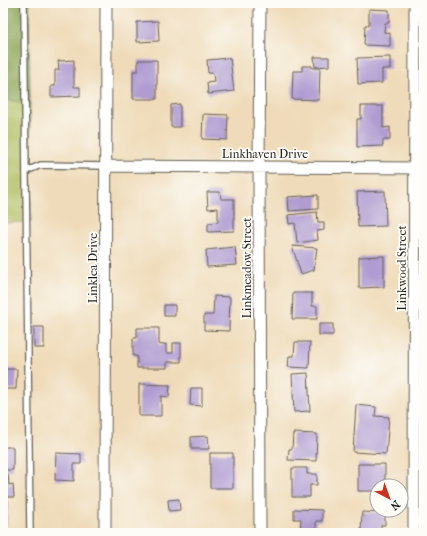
<svg xmlns="http://www.w3.org/2000/svg" width="427" height="536" font-family="'IM FELL French Canon',serif">
  <rect width="100%" height="100%" fill="#fdfcf7"/>
  <filter id="ink" filterUnits="userSpaceOnUse"><feTurbulence type="fractalNoise" baseFrequency=".025" numOctaves="2"/><feDisplacementMap in="SourceGraphic" scale="8" xChannelSelector="R" yChannelSelector="G"/><feConvolveMatrix kernelMatrix="1 2 1 2 8 2 1 2 1" color-interpolation-filters="sRGB"/></filter>
  <filter id="wash" filterUnits="userSpaceOnUse"><feTurbulence type="fractalNoise" baseFrequency=".012" numOctaves="4" result="noise"/><feDisplacementMap in="SourceGraphic" scale="16" xChannelSelector="R" yChannelSelector="G"/><feGaussianBlur stdDeviation="0.9" result="paint"/><feColorMatrix in="noise" values="0 0 0 0 0 0 0 0 0 0 0 0 0 0 0 0 0 1.4 0 .05"/><feComposite in="paint" operator="in"/></filter>
  <g filter="url(#wash)">
    <rect width="100%" height="100%" fill="#efdbb9"/>
    <!-- green -->
    <path fill="#aebb5d" stroke="#656c3c" d="M3 99 30 104 31 222 3 223Z"/>
    <!-- forest -->
    <path fill="#8aa354" stroke="#536038" d="M3 3H29L30 104 3 99Z"/>
    <g id="blocks">
      <!-- building -->
      <path fill="#b09cd1" d="M369 9 389 10V23H385L384 32 390 33V46L364 45 365 25H369Z
        M158 21 159 41 137 42V22Z
        M314 57H329V66L315 67Z
        M390 57V69H382V83L358 84 357 58Z
        M230 58 234 91 208 94 207 83 214 82 213 73H208L207 60Z
        M74 60V87H80V96L51 97V86H55V70H59L58 61Z
        M138 60H157V99H133V71H138Z
        M302 66H312V68H320L319 100 292 99 293 71H302Z
        M180 104V127H171V105Z
        M361 106H383V128L390 127V140H383V146L357 147V119H361Z
        M203 114 228 115 227 140 202 139Z
        M385 191 386 226 358 227 357 192Z
        M207 192H220L221 199H234V231L208 232V223L218 222V208L208 209Z
        M318 195V209L289 211 288 197Z
        M317 212 318 222H324V230L317 231 318 240 297 243 295 223 289 224 288 215Z
        M292 246 317 248 314 270 301 274Z
        M235 247 237 265 207 267 206 250Z
        M384 256V287L359 288V257Z
        M293 293H312V306H317V319H292Z
        M214 296 230 297 229 331 204 330V315H213Z
        M164 305H175V316H164Z
        M319 324H333V335H319Z
        M34 327H44V348H34Z
        M137 328H159V345L166 344V353H173V343H181V362H167V368H137V356H133V338H137Z
        M295 342H310L309 368 288 367 289 356H294Z
        M3 369H17L16 389H3Z
        M308 373 310 411 294 412 292 374Z
        M139 384 170 385 169 397 161 396V416H139Z
        M191 388H202V406L190 405Z
        M356 405 376 407 375 416 389 417 386 454 353 452Z
        M293 433 317 434 316 461 288 460 289 449H292Z
        M208 436 209 449H191V437Z
        M3 447H13V470H3Z
        M56 453 81 454V464H74V481L55 480Z
        M210 453H233V488H210Z
        M358 464H385V486H377V491H358Z
        M292 468H307V474H317V485H310V497H292Z
        M3 474H8L9 485 13 484 14 497H3Z
        M179 499 180 510 169 511 168 500Z
        M3 501H8L7 525H3Z
        M294 509 322 510V521H316V533H300L301 519H294Z
        M362 512 385 513V525H381V533H361Z"/>
    </g>
  </g>
  <g filter="url(#ink)">
    <use href="#blocks" fill-opacity="0" stroke="#665f53" stroke-width="1"/>
    <g fill="none" stroke-linecap="round" stroke-linejoin="round">
      <!-- service casing -->
      <g stroke="#665f53" stroke-width="8">
        <path id="service" d="M24 3 30 533
          M26 171 41 165 106 166"/>
      </g>
      <!-- minor casing -->
      <g stroke="#665f53" stroke-width="13">
        <path id="minor" d="M106 166 424 168
          M105 533 106 3
          M260 533 259 166 260 3
          M414 533 415 3"/>
      </g>
      <!-- service -->
      <use href="#service" stroke="#fff" stroke-width="5.5"/>
      <!-- minor -->
      <use href="#minor" stroke="#fff" stroke-width="11"/>
    </g>
  </g>
  <g text-anchor="middle" stroke-width="3.5" stroke-linejoin="round" paint-order="stroke">
    <!-- street labels -->
    <g font-size="12" fill="#1c1c1c" stroke="#fdfcf7">
      <text x="265" y="158">Linkhaven Drive</text>
      <text transform="translate(93 268) rotate(-90)" y="4">Linklea Drive</text>
      <text transform="translate(247 268) rotate(-90)" y="4">Linkmeadow Street</text>
      <text transform="translate(402 268) rotate(-90)" y="4">Linkwood Street</text>
    </g>
  </g>
  <!-- margin -->
  <rect width="427" height="536" fill="none" stroke="#fdfcf7" stroke-width="16"/>
  <!-- north arrow -->
  <g transform="translate(389 498) rotate(139)"><circle r="19" fill="#fdfcf7" stroke="#a3a29f"/>
  <path d="M0-3L7 15L0 10L-7 15Z" fill="#c8321e"/>
  <text y="-6" font-size="11" font-weight="bold" text-anchor="middle" fill="#1c1c1c">N</text>
  </g>
</svg>
